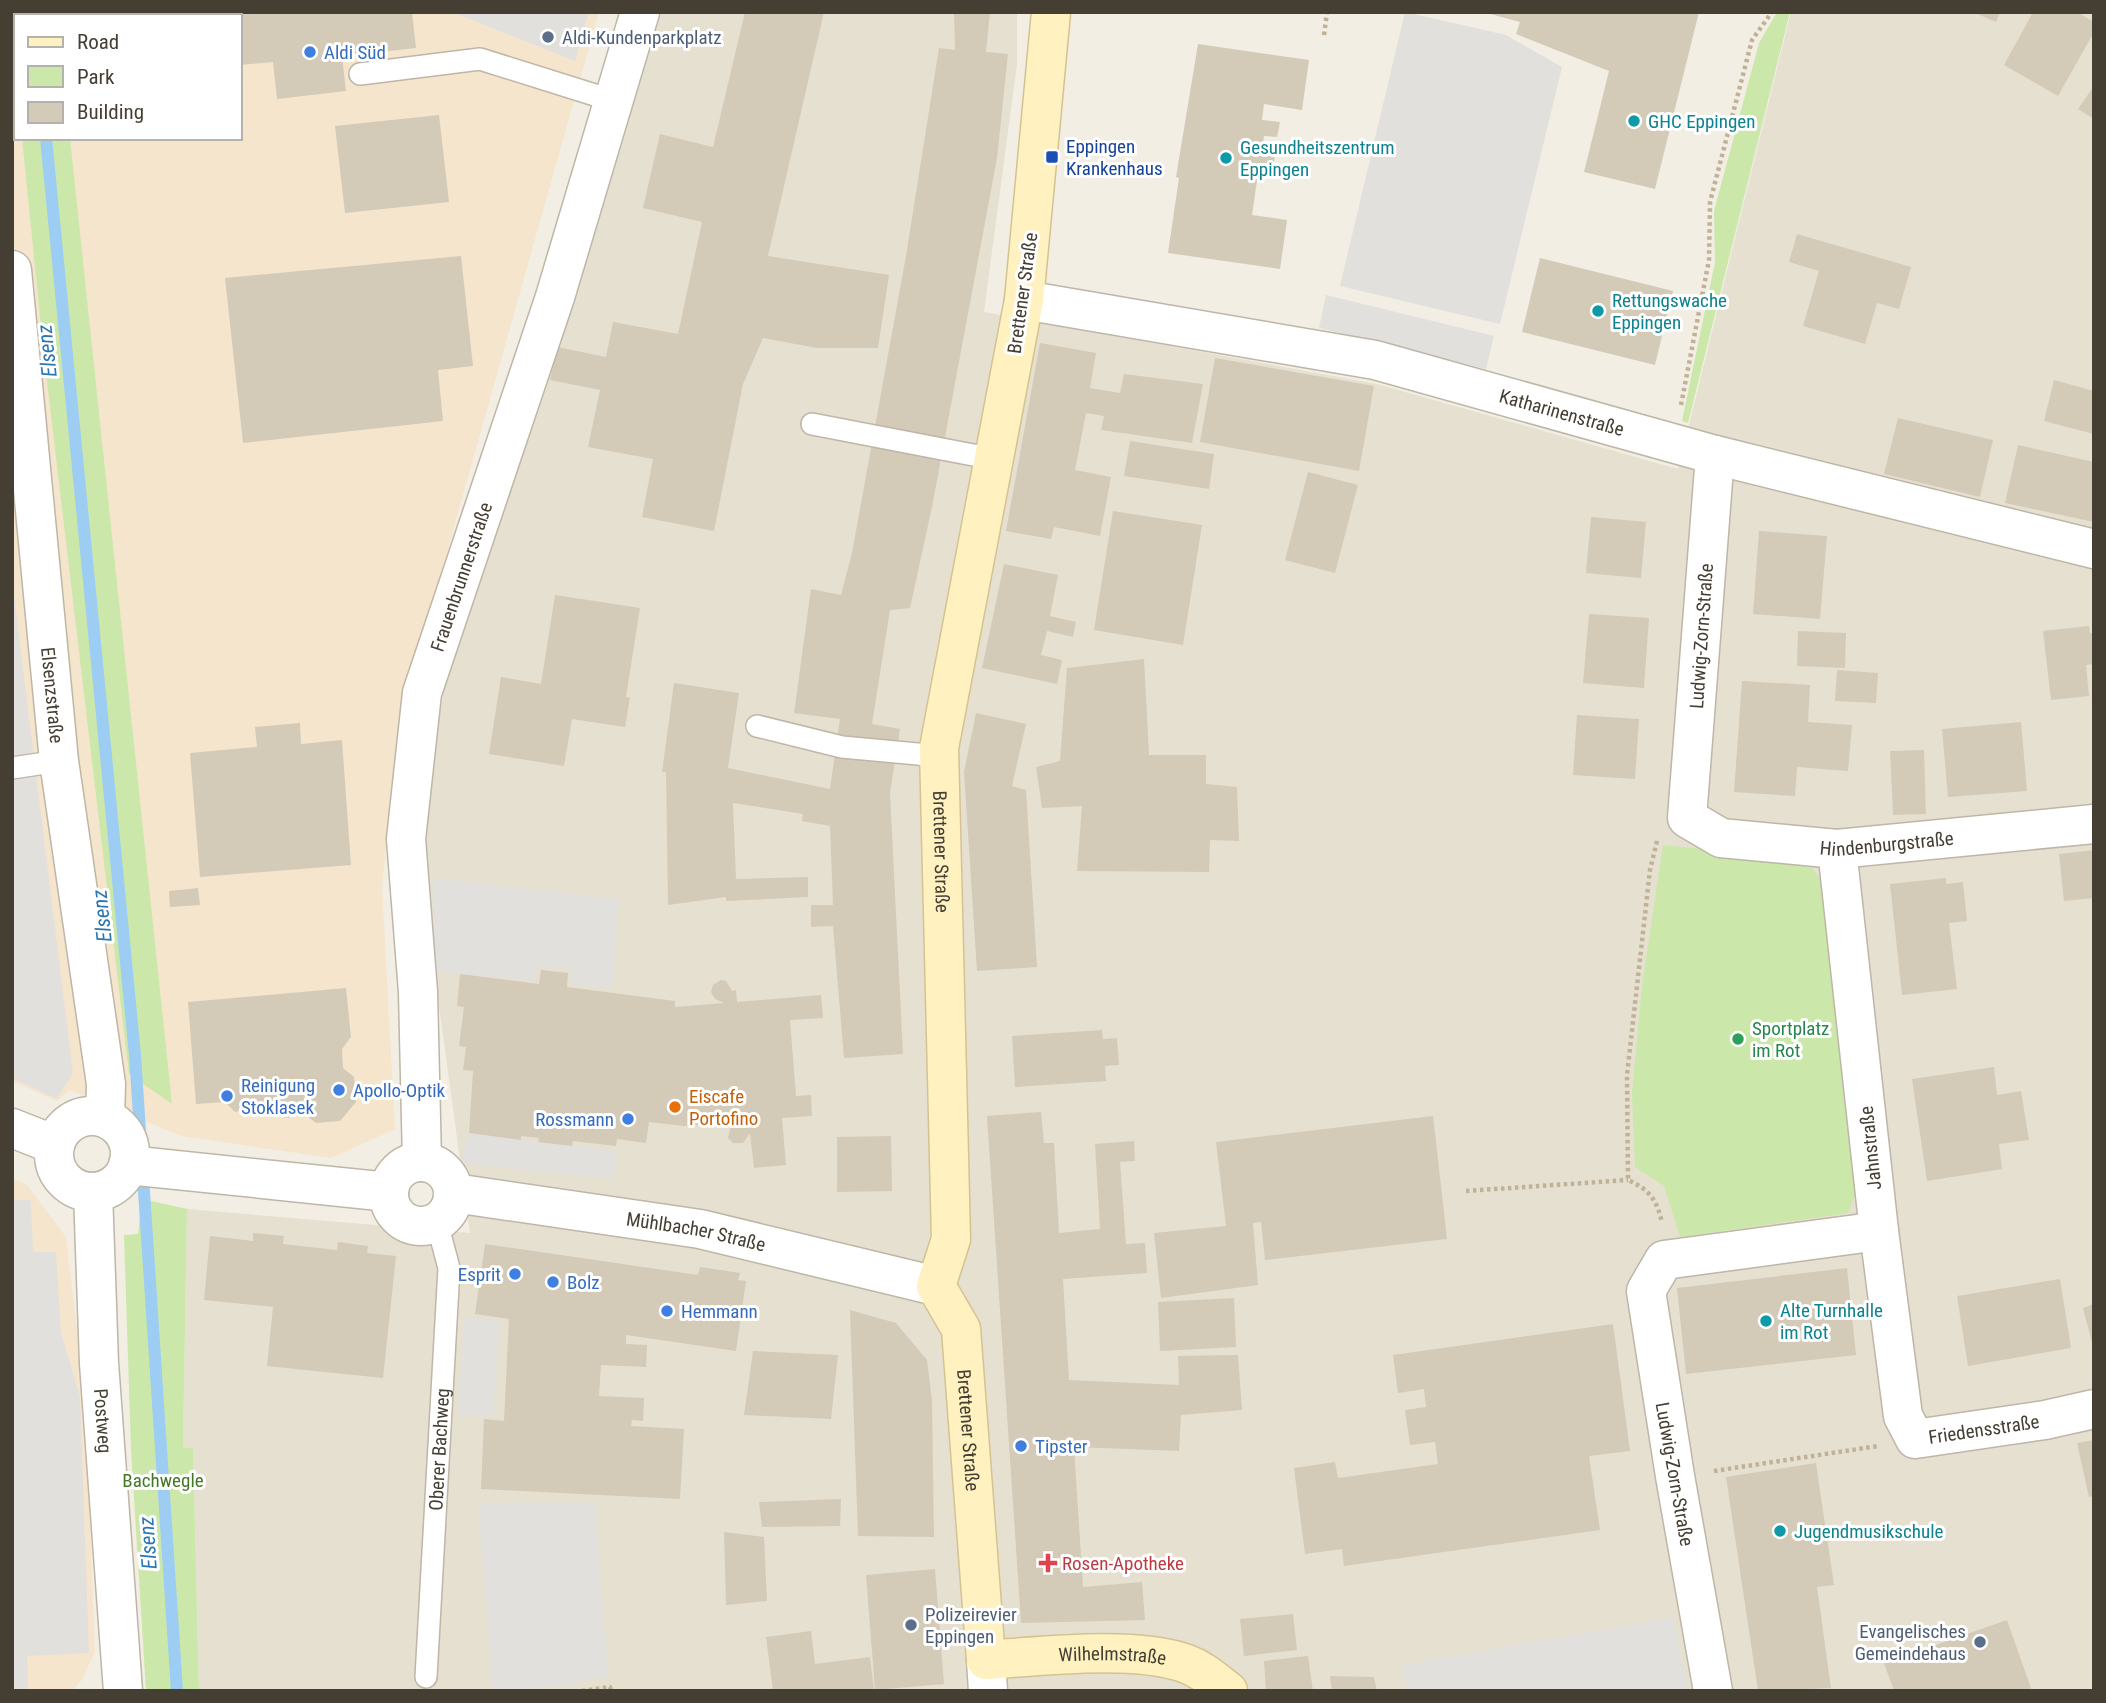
<svg xmlns="http://www.w3.org/2000/svg" width="2106" height="1703" font-family="'Roboto Condensed',sans-serif">
  <rect width="100%" height="100%" fill="#f2eee3"/>
  <!-- residential -->
  <path fill="#e6e0d1" d="M652 12H1017V64L984 312 1377 384 1678 469 1791 12H2094V1691H199L193 1448 183 1447 187 1209 470 1233 419 860 446 671Z"/>
  <!-- commercial -->
  <path fill="#f5e5cd" fill-rule="evenodd" d="M12 12H599L399 722 382 887 395 1129 331 1158 181 1136 70 1090 57 1101 12 1081ZM16 16H240V138H16Z
    M12 1178 27 1185 66 1237 85 1395 95 1651 82 1680 72 1691H12Z"/>
  <!-- green -->
  <path fill="#cbe8aa" d="M12 12H57V16H16V74Z
    M1777 12H1790L1688 423 1682 421 1715 262 1714 211 1759 43Z
    M22 138H70L172 1104 129 1074 44 356Z
    M1663 845 1806 860 1821 880 1858 1189 1848 1213 1680 1237 1664 1186 1635 1167 1632 1093 1642 985Z
    M142 1199 187 1209 183 1447 193 1448 199 1691H146L131 1450 124 1235 138 1234Z"/>
  <!-- parking -->
  <path fill="#e2e0dc" d="M452 12H589L575 61Z
    M1405 12 1506 35 1562 67 1500 324 1340 286Z
    M1326 295 1494 336 1486 369 1319 328Z
    M12 580 73 1073 57 1099 12 1078Z
    M434 878 619 900 612 988 571 984 572 969 537 965 535 981 433 971Z
    M469 1133 617 1151 613 1179 460 1163Z
    M12 1200H31L33 1252H56L61 1333 80 1396 89 1653 27 1656 28 1691H12Z
    M464 1317 500 1320 493 1415H458Z
    M595 1503 608 1676 528 1691H493L478 1504Z
    M1673 1618 1688 1691H1407L1402 1665Z"/>
  <g fill="none" stroke-linecap="round" stroke-linejoin="round">
    <!-- stream -->
    <path stroke="#9dcdf2" stroke-width="12" d="M34 12V16
      M46 138 135 1055 177 1691"/>
  </g>
  <!-- building -->
  <path fill="#d4cab8" d="M104 12H412L416 48 342 56 346 91 277 99 273 62 240 65V16H104Z
    M745 12H824L768 256 889 275 878 348H817L763 338 743 384 714 531 642 517 653 459 588 447 600 390 550 380 557 347 606 357 613 322 678 334 702 222 643 208 660 134 713 147Z
    M954 12H990L986 52 1008 54 997 158 932 507 910 608 890 610 872 724 900 729 890 793 903 1054 844 1058 833 926 811 927V905H833L830 826 802 821 803 814 733 803 736 879 808 877V897L726 901V897L668 905 666 772H662L674 683 739 693 728 768 830 789 840 719 794 713 811 589 841 595 852 553 906 256 939 48 955 50Z
    M1483 12H1699L1655 189 1584 172 1609 71 1516 34 1520 22Z
    M1973 12H2000L1996 22Z
    M2033 12H2077L2094 22V32L2058 96 2004 65Z
    M1198 44 1309 60 1302 110 1264 104 1262 120 1280 122 1277 137 1264 136 1262 153 1275 155 1273 169 1259 167 1252 215 1287 220 1280 269 1168 253 1179 178 1176 177Z
    M2094 86V119L2078 109Z
    M439 115 449 202 345 213 335 126Z
    M1797 234 1911 267 1899 309 1877 303 1865 344 1803 326 1819 271 1789 262Z
    M461 256 473 366 438 370 443 421 243 443 225 278Z
    M1540 258 1673 291 1655 365 1522 332Z
    M1040 343 1096 353 1090 388 1120 393 1124 374 1203 384 1192 443 1101 430 1104 416 1086 413 1075 470 1111 477 1100 536 1054 527 1051 539 1006 531Z
    M1215 358 1374 386 1359 471 1200 442Z
    M2054 380 2094 391V434L2044 421Z
    M1898 418 1993 440 1980 497 1884 474Z
    M1130 441 1214 454 1209 489 1124 476Z
    M2018 445 2094 462V522L2005 503Z
    M1308 472 1358 485 1335 573 1285 560Z
    M1113 511 1202 525 1183 645 1094 630Z
    M1591 517 1646 522 1641 578 1586 573Z
    M1759 531 1827 536 1820 619 1753 614Z
    M1004 564 1058 575 1050 616 1076 622 1073 637 1047 631 1041 655 1062 660 1057 684 982 668Z
    M555 595 640 608 626 697 630 698 625 727 572 719 564 766 489 754 501 677 541 684Z
    M1589 614 1649 618 1644 688 1583 683Z
    M2089 626 2090 633H2094V664L2086 665 2089 696 2051 700 2043 631Z
    M1798 631 1846 633 1845 668 1797 666Z
    M1144 659 1149 755H1206V784L1237 787 1239 841 1210 840 1209 872 1077 871 1082 806 1042 808 1036 767 1060 761 1067 668Z
    M1837 670 1878 673 1876 703 1835 701Z
    M1742 681 1810 685 1808 722 1852 725 1848 771 1797 767 1795 796 1734 792Z
    M976 713 1026 724 1012 786 1026 790 1037 967 977 971 964 772Z
    M1577 715 1639 719 1635 779 1573 775Z
    M2021 722 2027 791 1948 797 1942 729Z
    M300 723 301 744 342 740 351 865 200 877 190 753 257 747 255 727Z
    M1924 750 1926 814 1893 815 1890 751Z
    M2094 850V898L2064 901 2059 854Z
    M1946 878V884L1963 882 1967 921 1949 923 1957 989 1902 995 1890 884Z
    M198 888 200 905 170 907 169 891Z
    M541 970 568 973 567 987 675 1001V1007L724 1003 715 999 711 992 713 985 721 980 726 981 732 991 736 990 737 1002 821 995 823 1018 790 1020 796 1096 811 1095 812 1116 782 1118 786 1165 754 1168 750 1133 743 1143H733L728 1138 731 1125 740 1122 684 1126 649 1122 646 1143 617 1139 616 1146 573 1141 572 1146 538 1142 539 1138 521 1136V1140L469 1133 473 1071 463 1070 466 1047 459 1046 464 1007 457 1006 460 974 539 984Z
    M346 988 351 1037 342 1049 343 1068 354 1077 356 1102 340 1121 316 1123 298 1109H291L289 1118 256 1113 255 1108 235 1112 225 1102 196 1104 188 1002Z
    M1102 1030 1103 1039 1117 1038 1119 1065 1105 1066 1106 1081 1015 1087 1012 1036Z
    M1994 1067 1997 1095 2021 1091 2029 1140 1999 1144 2002 1169 1927 1181 1912 1079Z
    M1041 1112 1044 1143H1054L1059 1233 1100 1229 1095 1144 1134 1141 1135 1161 1120 1162 1126 1244 1145 1243 1147 1273 1063 1279 1069 1380 1179 1385 1178 1356 1238 1355 1242 1410 1181 1415 1179 1451 1074 1447 1083 1587 1142 1582 1145 1620 1021 1623 987 1116Z
    M1433 1116 1447 1239 1265 1260 1261 1222 1253 1223 1258 1285 1161 1298 1154 1233 1226 1226 1216 1142Z
    M891 1136 892 1191 837 1192V1137Z
    M253 1233 284 1236 283 1244 337 1250 338 1242 368 1246 367 1253 396 1256 383 1378 267 1366 273 1307 204 1300 210 1236 253 1241Z
    M485 1244 698 1275 700 1267 740 1273 738 1280 746 1281 736 1351 626 1335V1344L647 1345 646 1367 601 1365 599 1396 644 1398 643 1421 632 1420 631 1426 684 1429 680 1499 481 1489 484 1419 504 1421 509 1319 475 1314Z
    M1847 1268 1856 1355 1686 1374 1677 1288Z
    M2060 1279 2071 1348 1968 1366 1957 1296Z
    M1234 1298 1236 1347 1160 1351 1158 1302Z
    M2094 1304V1346H2093L2083 1308Z
    M850 1310 896 1323 927 1360 932 1400 934 1537 858 1536Z
    M1613 1324 1630 1451 1589 1456 1600 1530 1344 1566 1342 1549 1305 1554 1294 1468 1335 1462 1338 1478 1438 1464 1435 1442 1410 1445 1405 1410 1426 1407 1424 1389 1398 1393 1393 1355Z
    M753 1351 838 1355 831 1419 744 1415Z
    M2094 1440V1496L2089 1497 2077 1443Z
    M1816 1463 1834 1585 1817 1587 1831 1688 1758 1691 1726 1477Z
    M841 1499 840 1526 762 1527 759 1502Z
    M724 1532 764 1537 767 1601 726 1605Z
    M935 1569 944 1684 875 1690 866 1575Z
    M1293 1614 1297 1650 1244 1656 1240 1619Z
    M2007 1620 2032 1691H1894L1884 1663Z
    M811 1631 815 1664 870 1657 874 1690 773 1691 766 1637Z
    M1308 1656 1313 1691H1266L1264 1661Z
    M1330 1676 1374 1677 1377 1691H1332Z"/>
  <g fill="none" stroke-linecap="round" stroke-linejoin="round">
    <!-- lane casing -->
    <g stroke="#beb6a6" stroke-width="24">
      <g id="lane">
        <path d="M360 74 480 59 614 101"/>
        <path d="M812 424 994 459"/>
        <path d="M757 726 842 747 939 756"/>
        <path d="M12 768 59 761"/>
        <path id="s1" d="M426 1677 449 1268 437 1223"/>
      </g>
    </g>
    <!-- street casing -->
    <g stroke="#beb6a6" stroke-width="41">
      <g id="street">
        <path id="s2" d="M12 270 59 761 106 1084 105 1118"/>
        <path id="s3" d="M1024 300 1375 360 1715 455 2094 549"/>
        <path id="s4" d="M1715 455 1687 818 1721 838 1837 849 2094 824"/>
        <circle cx="92" cy="1154" r="38"/>
        <path d="M12 1128 55 1145"/>
        <circle cx="421" cy="1194" r="32"/>
        <path id="s5" d="M422 1162 418 992 406 839 422 693 555 297 640 12"/>
        <path d="M128 1165 389 1192"/>
        <path id="s6" d="M93 1192 99 1363 123 1691"/>
        <path id="s7" d="M454 1193 700 1229 936 1286"/>
        <path id="s8" d="M1879 1231 1903 1416 1915 1439 2045 1420 2094 1409"/>
        <path d="M986 1660 988 1691"/>
        <path d="M1713 1691 1675 1476 1646 1291 1664 1260 1879 1231 1837 849"/>
      </g>
    </g>
    <!-- secondary casing -->
    <g stroke="#d4c391" stroke-width="41">
      <g id="secondary">
        <path id="s9" d="M1051 12 1024 300 939 748 951 1239 936 1286 961 1329 986 1660C1041 1656 1137 1645 1187 1664 1203 1670 1215 1681 1228 1691"/>
      </g>
    </g>
    <!-- path -->
    <path stroke="#c0b297" stroke-width="4.5" stroke-dasharray="3.5 3.5" stroke-linecap="butt" d="M1324 35 1327 12
      M1681 405 1709 260 1710 202 1752 40 1772 12
      M1657 841 1650 870 1627 1075 1628 1180C1650 1190 1657 1200 1662 1223
      M1466 1191 1628 1180
      M1714 1471 1878 1446
      M582 1691 610 1687 611 1691"/>
    <!-- lane -->
    <use href="#lane" stroke="#fff" stroke-width="21"/>
    <!-- street -->
    <use href="#street" stroke="#fff" stroke-width="38"/>
    <!-- secondary -->
    <use href="#secondary" stroke="#fff1c0" stroke-width="38"/>
  </g>
  <!-- markers -->
  <g fill="#5c6f8a" stroke="#fff" stroke-width="2.5">
    <circle cx="548" cy="37" r="7"/>
    <circle cx="911" cy="1625" r="7"/>
    <circle cx="1980" cy="1642" r="7"/>
  </g>
  <g fill="#3f7fe0" stroke="#fff" stroke-width="2.5">
    <circle cx="310" cy="52" r="7"/>
    <circle cx="339" cy="1090" r="7"/>
    <circle cx="227" cy="1096" r="7"/>
    <circle cx="628" cy="1119" r="7"/>
    <circle cx="515" cy="1274" r="7"/>
    <circle cx="553" cy="1282" r="7"/>
    <circle cx="667" cy="1311" r="7"/>
    <circle cx="1021" cy="1446" r="7"/>
  </g>
  <g fill="#0f9aa8" stroke="#fff" stroke-width="2.5">
    <circle cx="1634" cy="121" r="7"/>
    <circle cx="1226" cy="158" r="7"/>
    <circle cx="1598" cy="311" r="7"/>
    <circle cx="1766" cy="1321" r="7"/>
    <circle cx="1780" cy="1531" r="7"/>
  </g>
  <rect fill="#1a4fb4" stroke="#fff" stroke-width="2.5" x="1045" y="150" width="14" height="14" rx="3.5"/>
  <circle fill="#2e9e5b" stroke="#fff" stroke-width="2.5" cx="1738" cy="1039" r="7"/>
  <circle fill="#e8710a" stroke="#fff" stroke-width="2.5" cx="675" cy="1107" r="7"/>
  <path fill="#e0444e" stroke="#fff" stroke-width="2.5" d="M1044.5 1552.5h7v7h7v7h-7v7h-7v-7h-7v-7h7z"/>
  <g text-anchor="middle" stroke-width="6" stroke-linejoin="round" paint-order="stroke">
    <!-- service labels -->
    <g font-size="19" fill="#4e5e75" stroke="#fff" text-anchor="start">
      <text x="562" y="44">Aldi-Kundenparkplatz</text>
      <text x="925" y="1621">Polizeirevier<tspan x="925" dy="22">Eppingen</tspan></text>
      <text x="1966" y="1638" text-anchor="end">Evangelisches<tspan x="1966" dy="22">Gemeindehaus</tspan></text>
    </g>
    <!-- shop labels -->
    <g font-size="19" fill="#366cbe" stroke="#fff" text-anchor="start">
      <text x="324" y="59">Aldi Süd</text>
      <text x="241" y="1092">Reinigung<tspan x="241" dy="22">Stoklasek</tspan></text>
      <text x="353" y="1097">Apollo-Optik</text>
      <text x="614" y="1126" text-anchor="end">Rossmann</text>
      <text x="501" y="1281" text-anchor="end">Esprit</text>
      <text x="567" y="1289">Bolz</text>
      <text x="681" y="1318">Hemmann</text>
      <text x="1035" y="1453">Tipster</text>
    </g>
    <!-- culture labels -->
    <g font-size="19" fill="#0d838f" stroke="#fff" text-anchor="start">
      <text x="1648" y="128">GHC Eppingen</text>
      <text x="1240" y="154">Gesundheitszentrum<tspan x="1240" dy="22">Eppingen</tspan></text>
      <text x="1612" y="307">Rettungswache<tspan x="1612" dy="22">Eppingen</tspan></text>
      <text x="1780" y="1317">Alte Turnhalle<tspan x="1780" dy="22">im Rot</tspan></text>
      <text x="1794" y="1538">Jugendmusikschule</text>
    </g>
    <!-- transit labels -->
    <g font-size="19" fill="#164399" stroke="#fff" text-anchor="start">
      <text x="1066" y="153">Eppingen<tspan x="1066" dy="22">Krankenhaus</tspan></text>
    </g>
    <!-- street labels -->
    <g font-size="19" fill="#443e33" stroke="#fff">
      <text transform="translate(1022 293) rotate(-82)" y="7">Brettener Straße</text>
      <text dy="7" stroke="none"><textPath href="#s3" startOffset="550">Katharinenstraße</textPath></text>
      <text dy="7" stroke="none"><textPath href="#s5" startOffset="593">Frauenbrunnerstraße</textPath></text>
      <text transform="translate(1701 636) rotate(-86)" y="7">Ludwig-Zorn-Straße</text>
      <text dy="7" stroke="none"><textPath href="#s2" startOffset="427">Elsenzstraße</textPath></text>
      <text dy="7" stroke="none"><textPath href="#s4" startOffset="570">Hindenburgstraße</textPath></text>
      <text dy="7" stroke="none"><textPath href="#s9" startOffset="849">Brettener Straße</textPath></text>
      <text transform="translate(1870 1148) rotate(-96)" y="7">Jahnstraße</text>
      <text dy="7" stroke="none"><textPath href="#s7" startOffset="245">Mühlbacher Straße</textPath></text>
      <text dy="7" stroke="none"><textPath href="#s6" startOffset="229">Postweg</textPath></text>
      <text dy="7" stroke="none"><textPath href="#s8" startOffset="282">Friedensstraße</textPath></text>
      <text dy="7" stroke="none"><textPath href="#s9" startOffset="1437">Brettener Straße</textPath></text>
      <text dy="7" stroke="none"><textPath href="#s1" startOffset="228">Oberer Bachweg</textPath></text>
      <text transform="translate(1675 1474) rotate(80)" y="7">Ludwig-Zorn-Straße</text>
      <text dy="7" stroke="none"><textPath href="#s9" startOffset="1794">Wilhelmstraße</textPath></text>
    </g>
    <!-- leisure labels -->
    <g font-size="19" fill="#27864d" stroke="#fff" text-anchor="start">
      <text x="1752" y="1035">Sportplatz<tspan x="1752" dy="22">im Rot</tspan></text>
    </g>
    <!-- food labels -->
    <g font-size="19" fill="#c56008" stroke="#fff" text-anchor="start">
      <text x="689" y="1103">Eiscafe<tspan x="689" dy="22">Portofino</tspan></text>
    </g>
    <!-- park labels -->
    <g font-size="19" fill="#437726" stroke="#fff">
      <text x="163" y="1487">Bachwegle</text>
    </g>
    <!-- health labels -->
    <g font-size="19" fill="#be3a42" stroke="#fff" text-anchor="start">
      <text x="1062" y="1570">Rosen-Apotheke</text>
    </g>
    <!-- water labels -->
    <g font-size="21" font-style="italic" fill="#2a76b2" stroke="#fff">
      <text transform="translate(47 351) rotate(-96)" y="7">Elsenz</text>
      <text transform="translate(102 916) rotate(-96)" y="7">Elsenz</text>
      <text transform="translate(148 1543) rotate(-94)" y="7">Elsenz</text>
    </g>
  </g>
  <!-- border -->
  <rect width="2106" height="1703" fill="none" stroke="#443e33" stroke-width="28"/>
  <!-- legend -->
  <rect x="14" y="14" width="228" height="126" fill="#ffffff" stroke="#b4b2ad" stroke-width="2"/>
  <rect x="28" y="37" width="35" height="10" fill="#fff1c0" stroke="#b4b2ad" stroke-width="2"/>
  <text x="77" y="49" font-size="21" fill="#443e33">Road</text>
  <rect x="28" y="66" width="35" height="21" fill="#cbe8aa" stroke="#b4b2ad" stroke-width="2"/>
  <text x="77" y="84" font-size="21" fill="#443e33">Park</text>
  <rect x="28" y="102" width="35" height="21" fill="#d4cab8" stroke="#b4b2ad" stroke-width="2"/>
  <text x="77" y="119" font-size="21" fill="#443e33">Building</text>
</svg>
